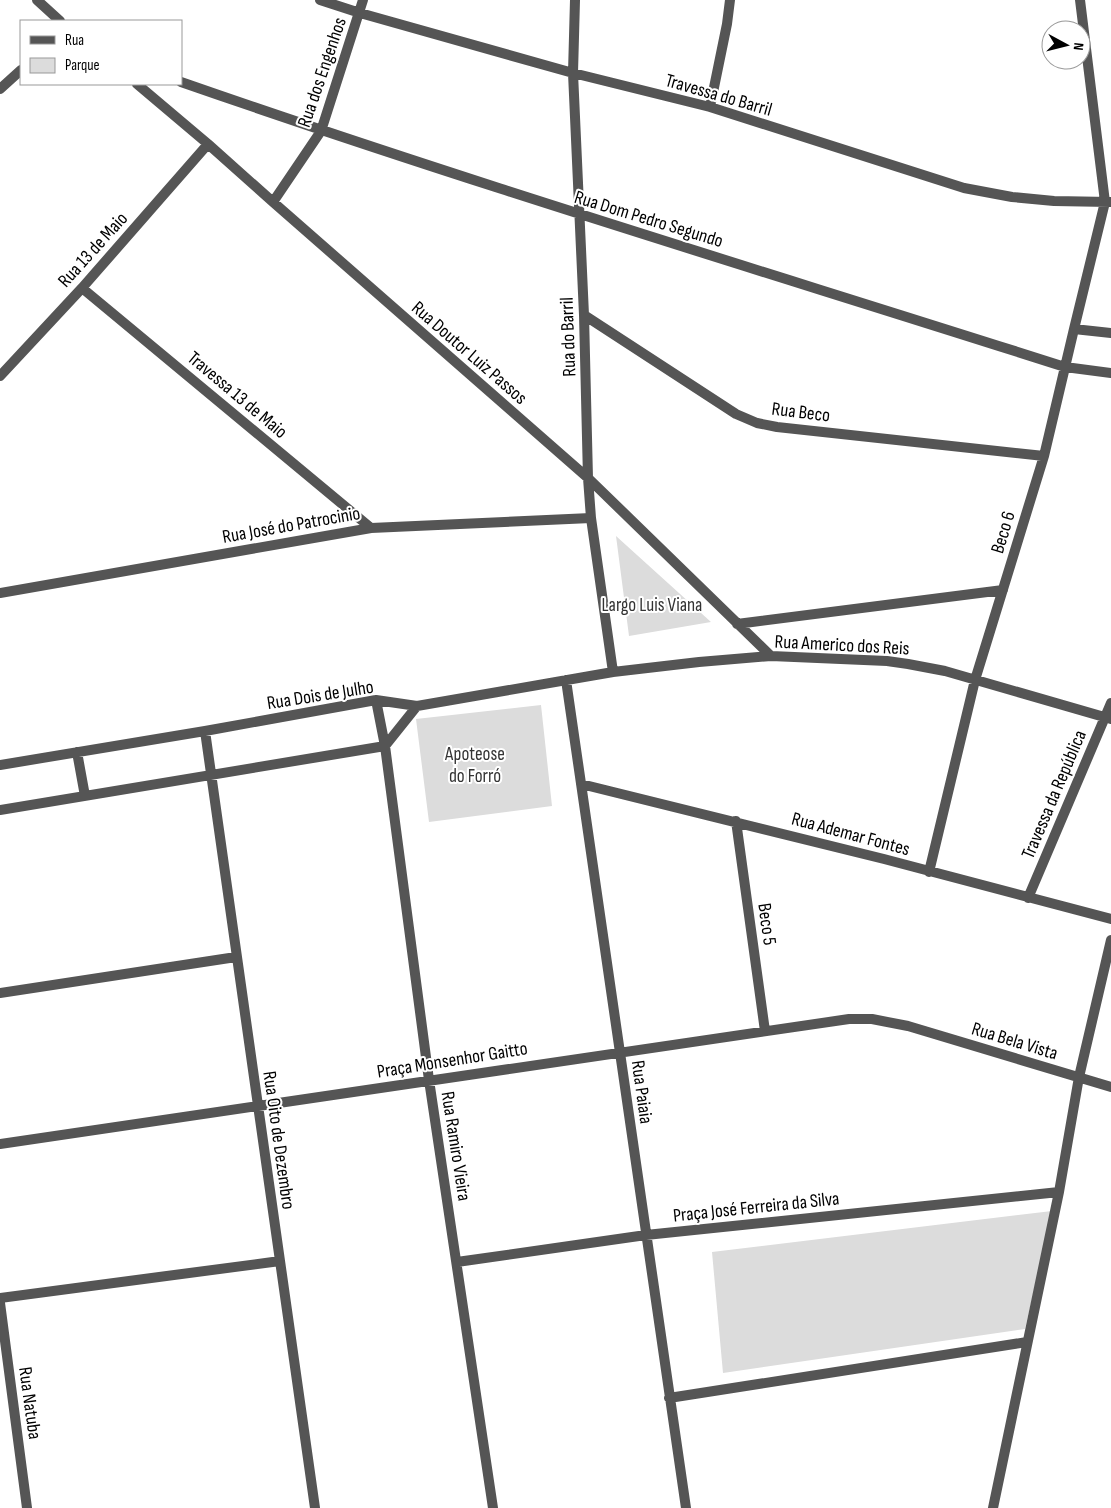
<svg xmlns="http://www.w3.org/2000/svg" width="1111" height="1508" font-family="'Sofia Sans Condensed',sans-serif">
  <rect width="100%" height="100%" fill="#fff"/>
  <!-- green -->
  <path fill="#dcdcdc" d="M616 536 711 622 629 636Z
    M541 705 552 806 429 822 416 719Z
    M1052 1211 1025 1329 723 1373 712 1252Z"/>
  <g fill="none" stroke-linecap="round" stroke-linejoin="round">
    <!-- minor -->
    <path stroke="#555" stroke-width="10" d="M37 0 60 21
      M320 0 360 13 573 73 710 107 964 188 1012 197 1054 201 1110 202
      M575 0 573 73 584 315 588 478 591 518 613 672
      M181 82C474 184 770 273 1065 367L1111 373
      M137 84 208 144 273 202 588 478 771 656
      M0 89 21 70
      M710 107 727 24 730 0
      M273 202 321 131 363 0
      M82 288 371 528
      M584 315 736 414 757 423 777 427 1044 456
      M1074 329 1111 333
      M0 376 82 288 208 144
      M0 593 371 528 591 518
      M737 624 1003 590
      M566 680 686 1508
      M376 700 385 746 429 1080 493 1508
      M205 731 315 1508
      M77 752 85 796
      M0 765 205 731 376 700 417 706 613 672 699 662 771 656 887 661 908 664 945 671 1111 719
      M581 784 884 859 1111 919
      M0 810 385 746 417 706
      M736 821 765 1031
      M929 872 975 680 1044 456 1074 329 1105 202 1080 0
      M1028 898 1111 703
      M0 993 236 957
      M0 1144 849 1019H872L908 1026 1111 1087
      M457 1262 646 1235 1059 1192
      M0 1298 280 1261
      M0 1303 27 1508
      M669 1398 1027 1342
      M993 1508 1059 1192 1079 1077 1111 940"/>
  </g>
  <g text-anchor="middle" stroke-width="4" stroke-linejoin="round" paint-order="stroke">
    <!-- street labels -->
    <g font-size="19" fill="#000" stroke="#fff">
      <text transform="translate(321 72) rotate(-71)" y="7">Rua dos Engenhos</text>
      <text transform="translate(719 94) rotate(16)" y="7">Travessa do Barril</text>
      <text transform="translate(649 218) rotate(17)" y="7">Rua Dom Pedro Segundo</text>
      <text transform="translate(92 249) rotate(-48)" y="7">Rua 13 de Maio</text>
      <text transform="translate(567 337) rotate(-92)" y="7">Rua do Barril</text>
      <text transform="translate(470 352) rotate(41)" y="7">Rua Doutor Luiz Passos</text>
      <text transform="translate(238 394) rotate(40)" y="7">Travessa 13 de Maio</text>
      <text transform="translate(801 411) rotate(7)" y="7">Rua Beco</text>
      <text transform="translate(291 524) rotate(-10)" y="7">Rua José do Patrocinio</text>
      <text transform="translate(1002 532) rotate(-73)" y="7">Beco 6</text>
      <text transform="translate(842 644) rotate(3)" y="7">Rua Americo dos Reis</text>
      <text transform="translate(320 694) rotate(-9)" y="7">Rua Dois de Julho</text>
      <text transform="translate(1053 794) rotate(-67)" y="7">Travessa da República</text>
      <text transform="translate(851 833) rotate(15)" y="7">Rua Ademar Fontes</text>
      <text transform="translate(768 924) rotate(82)" y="7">Beco 5</text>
      <text transform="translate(1015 1040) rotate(17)" y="7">Rua Bela Vista</text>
      <text transform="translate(452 1059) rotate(-9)" y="7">Praça Monsenhor Gaitto</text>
      <text transform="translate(643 1092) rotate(82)" y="7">Rua Paiaia</text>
      <text transform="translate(280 1140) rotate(82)" y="7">Rua Oito de Dezembro</text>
      <text transform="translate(457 1146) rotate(81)" y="7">Rua Ramiro Vieira</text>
      <text transform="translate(756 1206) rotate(-6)" y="7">Praça José Ferreira da Silva</text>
      <text transform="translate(31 1403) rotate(82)" y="7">Rua Natuba</text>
    </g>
    <!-- park labels -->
    <g font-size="19" fill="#333" stroke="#fff">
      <text x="652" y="611">Largo Luis Viana</text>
      <text x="475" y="760">Apoteose<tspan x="475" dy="22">do Forró</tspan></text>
    </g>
  </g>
  <!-- legend -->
  <rect x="20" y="20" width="162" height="65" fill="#ffffff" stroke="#999999"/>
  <rect x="30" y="36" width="25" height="8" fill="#555555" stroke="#999999"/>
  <text x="65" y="45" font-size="15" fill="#000000">Rua</text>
  <rect x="30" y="58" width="25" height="15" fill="#dcdcdc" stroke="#999999"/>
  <text x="65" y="70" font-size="15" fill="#000000">Parque</text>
  <!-- north arrow -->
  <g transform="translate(1066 45) rotate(97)"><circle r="24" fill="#ffffff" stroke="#999999"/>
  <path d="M0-4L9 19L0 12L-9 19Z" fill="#000000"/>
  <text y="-8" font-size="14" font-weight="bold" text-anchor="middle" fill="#000000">N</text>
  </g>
</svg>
